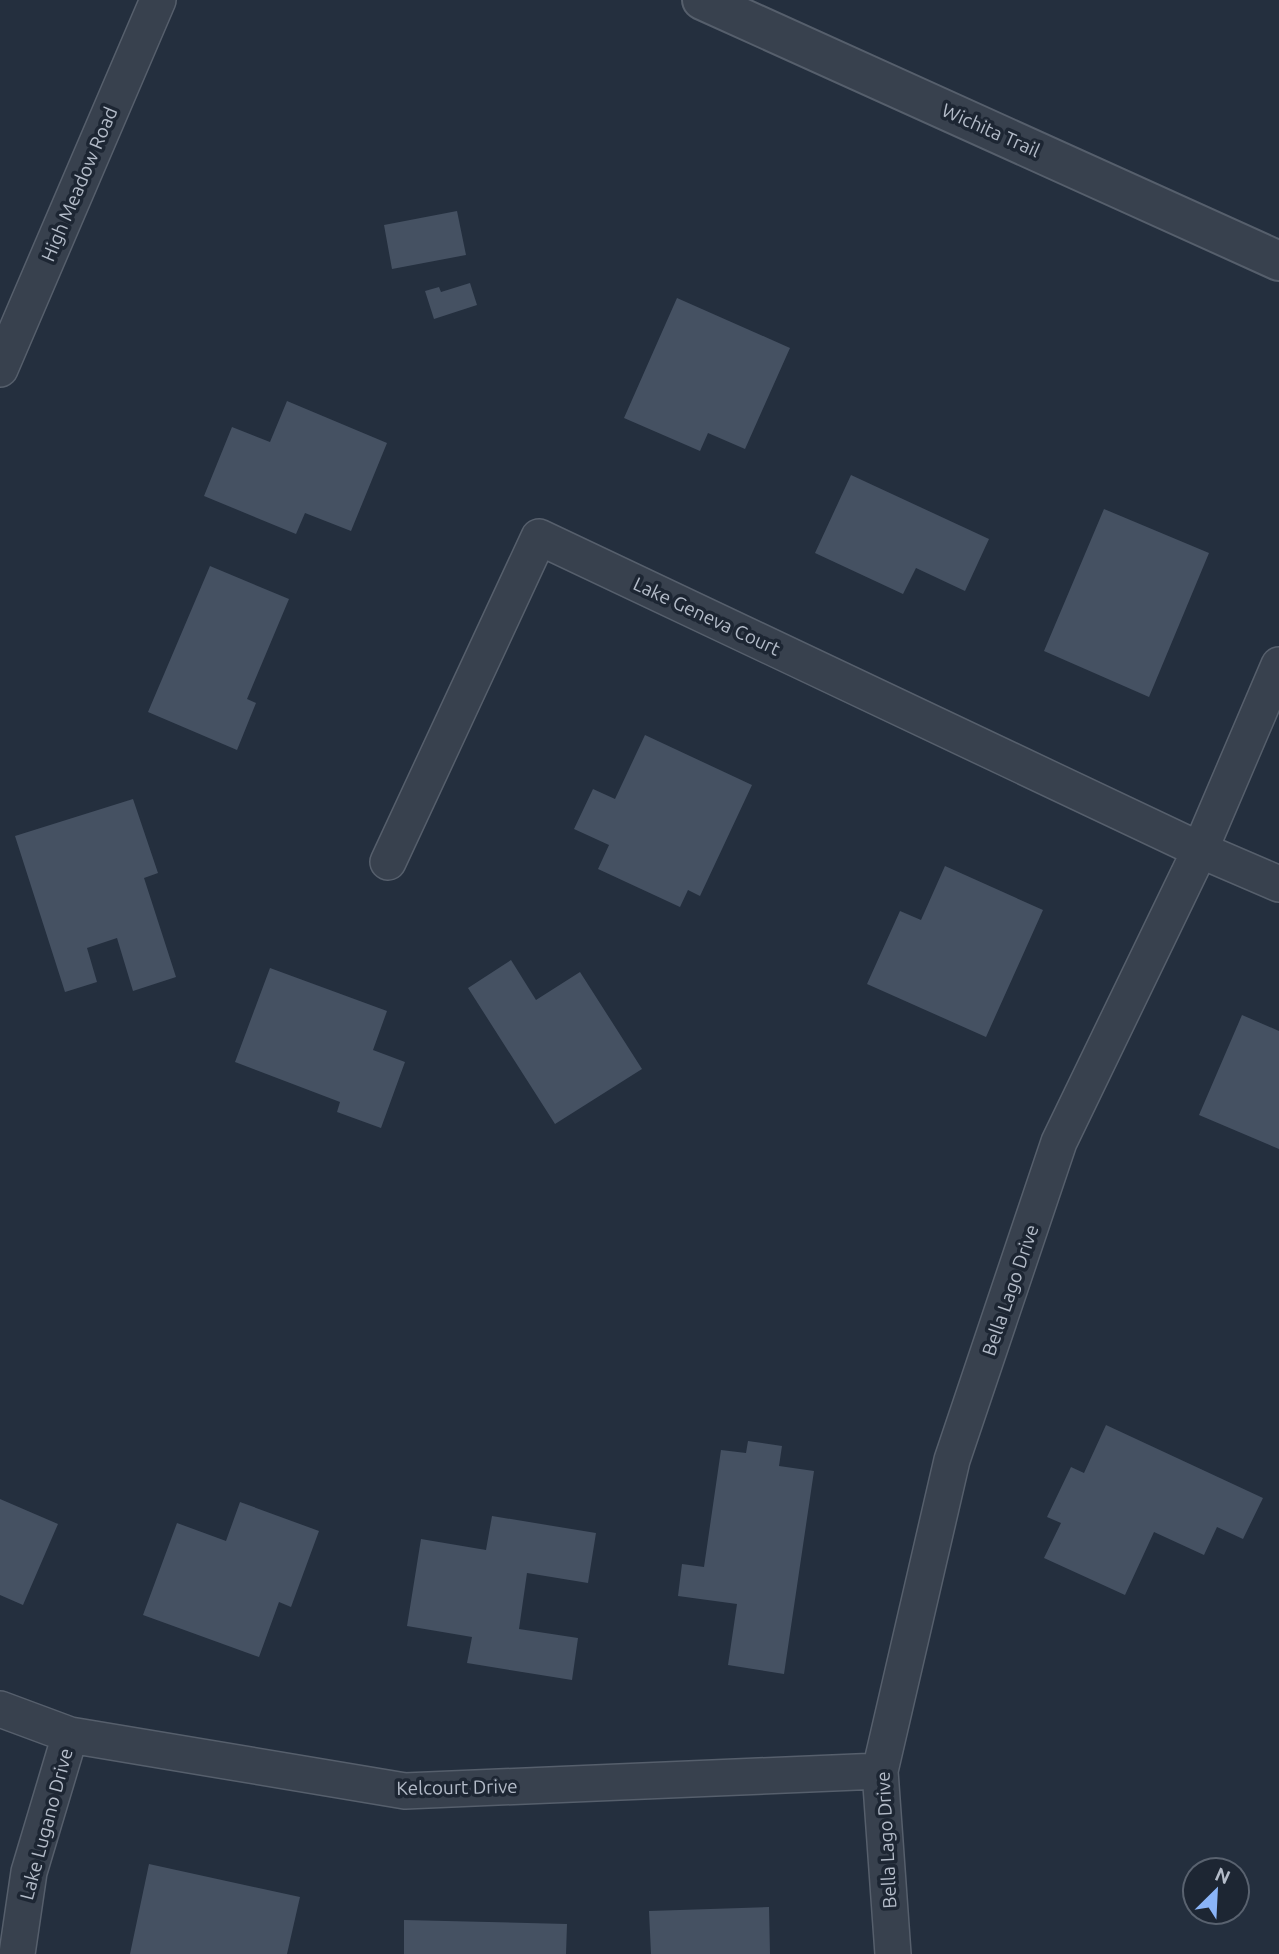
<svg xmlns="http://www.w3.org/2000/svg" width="1279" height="1954" font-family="Ubuntu,sans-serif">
  <rect width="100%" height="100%" fill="#242f3e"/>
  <!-- building -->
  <path fill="#455162" d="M457 211 466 255 392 269 384 225Z
    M470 283 477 305 434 319 425 291 439 287 441 292Z
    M677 298 790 348 745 449 708 433 700 451 624 418Z
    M287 401 387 443 351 531 305 513 296 534 204 496 232 427 270 442Z
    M851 475 989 539 965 591 916 568 903 594 815 553Z
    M1104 509 1209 553 1149 697 1044 651Z
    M210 566 289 599 247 699 256 703 237 750 148 712Z
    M645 735 752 785 700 896 688 890 680 907 598 869 609 845 574 829 593 789 615 799Z
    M133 799 158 873 144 878 176 977 133 991 117 938 87 948 97 982 65 992 15 836Z
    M945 866 1043 910 986 1037 867 984 900 911 921 920Z
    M511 960 536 1000 580 972 642 1069 555 1124 468 988Z
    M270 968 387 1011 373 1050 405 1062 381 1128 337 1112 340 1102 235 1062Z
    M1242 1015 1279 1031V1149L1199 1115Z
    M1106 1425 1263 1498 1243 1539 1217 1527 1204 1555 1154 1532 1125 1595 1044 1558 1061 1523 1047 1517 1071 1467 1084 1473Z
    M748 1441 782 1446 779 1466 814 1471 784 1674 728 1665 737 1604 678 1596 682 1564 704 1567 721 1450 746 1453Z
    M0 1499 58 1524 23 1605 0 1595Z
    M240 1502 319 1531 291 1607 279 1602 259 1657 143 1615 177 1523 226 1541Z
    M492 1516 596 1533 588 1583 527 1573 519 1629 578 1638 572 1680 467 1663 472 1637 407 1626 421 1539 486 1550Z
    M149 1864 300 1897 287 1954H130Z
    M769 1907 770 1954H651L649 1911Z
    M404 1920 567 1924 566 1954H404Z"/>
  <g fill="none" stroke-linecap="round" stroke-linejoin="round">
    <!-- minor casing -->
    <g stroke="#565f6c" stroke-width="38">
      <path id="minor" d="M0 369 158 0
        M388 862 539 537 1200 850 1279 884
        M0 1709 70 1735 405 1791 880 1771
        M17 1954 29 1872 70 1735
        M893 1954 880 1771 952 1460 1059 1142 1200 850 1279 665"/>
    </g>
    <!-- tertiary casing -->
    <g stroke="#565f6c" stroke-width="42">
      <path id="tertiary" d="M702 0 1279 261"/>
    </g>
    <!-- minor -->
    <use href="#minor" stroke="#38414e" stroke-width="35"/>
    <!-- tertiary -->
    <use href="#tertiary" stroke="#38414e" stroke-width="38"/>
  </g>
  <g text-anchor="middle" stroke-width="7" stroke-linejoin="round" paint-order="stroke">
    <!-- street labels -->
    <g font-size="19" fill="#b4bcc9" stroke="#1d2633">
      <text transform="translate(991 130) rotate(24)" y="7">Wichita Trail</text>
      <text transform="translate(79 184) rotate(-67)" y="7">High Meadow Road</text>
      <text transform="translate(707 616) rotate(25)" y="7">Lake Geneva Court</text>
      <text transform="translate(1010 1290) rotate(-71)" y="7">Bella Lago Drive</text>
      <text transform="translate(457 1787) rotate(-1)" y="7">Kelcourt Drive</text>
      <text transform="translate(46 1824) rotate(-75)" y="7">Lake Lugano Drive</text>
      <text transform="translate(886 1840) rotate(-93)" y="7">Bella Lago Drive</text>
    </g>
  </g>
  <!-- north arrow -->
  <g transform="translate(1216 1891) rotate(24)"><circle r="33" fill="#1d2633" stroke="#59626f" stroke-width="2"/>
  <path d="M0-5L12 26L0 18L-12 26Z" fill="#8ab4f8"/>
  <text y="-10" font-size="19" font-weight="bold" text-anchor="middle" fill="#b4bcc9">N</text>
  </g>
</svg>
